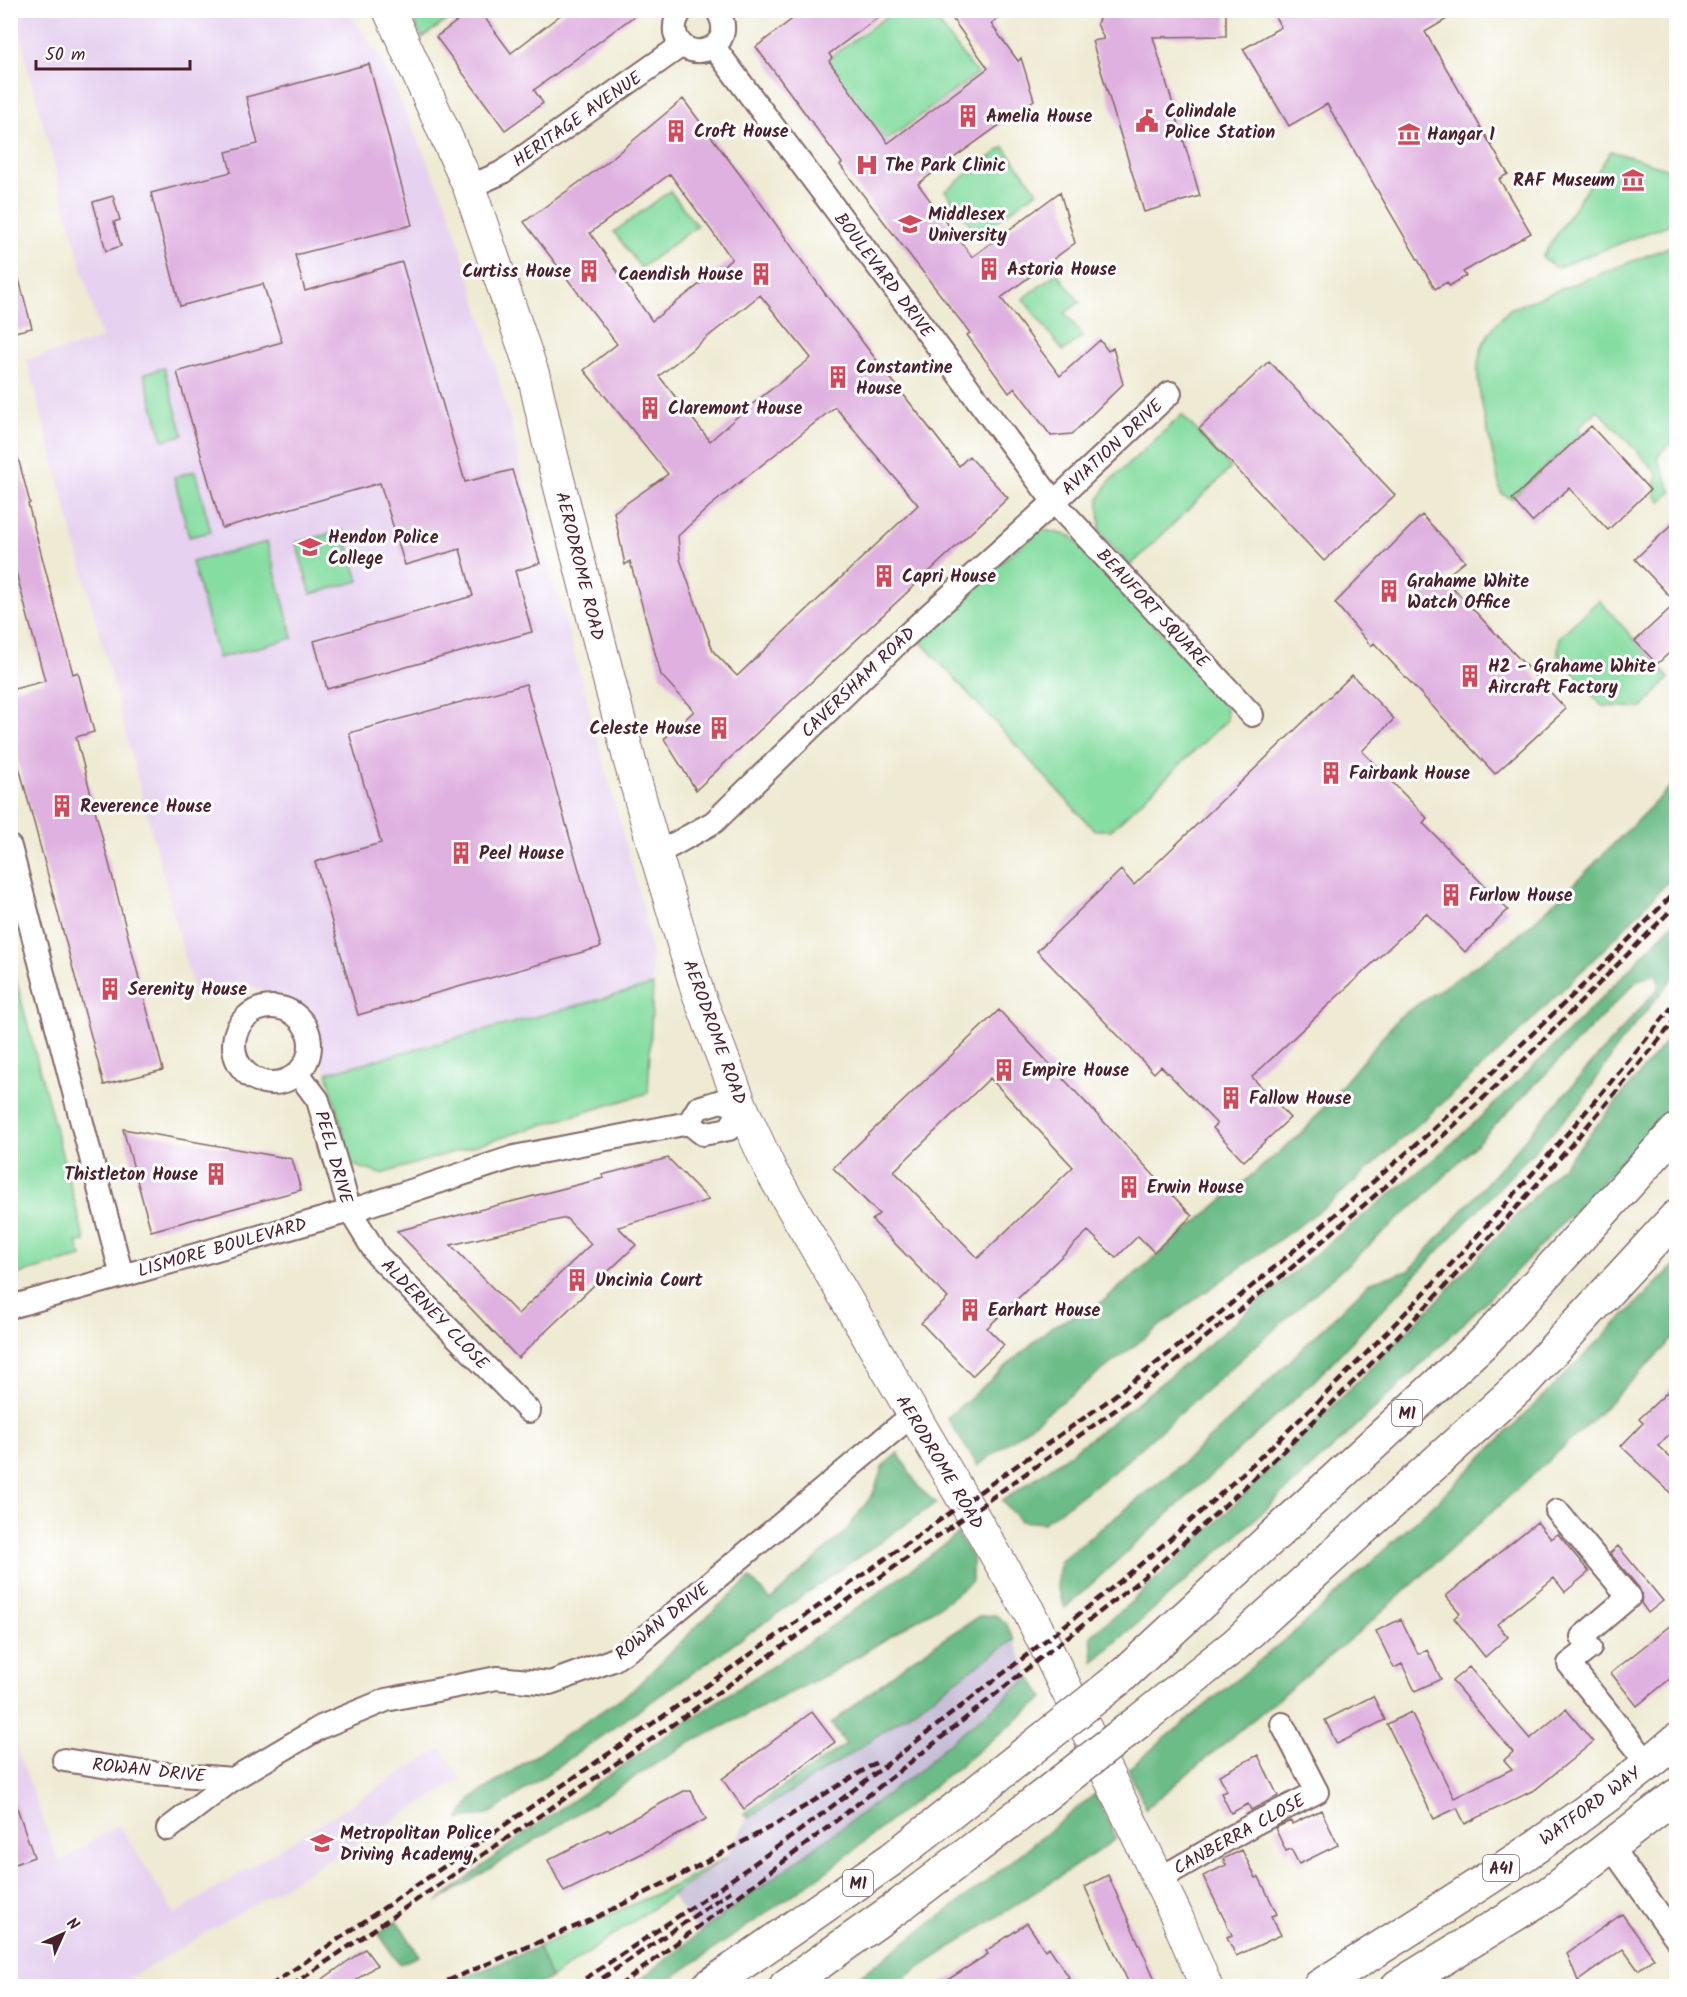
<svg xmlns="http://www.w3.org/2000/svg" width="1687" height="1997" font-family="Kalam,sans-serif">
  <rect width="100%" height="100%" fill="#fff"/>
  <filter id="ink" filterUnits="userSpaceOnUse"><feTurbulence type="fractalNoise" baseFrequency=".0167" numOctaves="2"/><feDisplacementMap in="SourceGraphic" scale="12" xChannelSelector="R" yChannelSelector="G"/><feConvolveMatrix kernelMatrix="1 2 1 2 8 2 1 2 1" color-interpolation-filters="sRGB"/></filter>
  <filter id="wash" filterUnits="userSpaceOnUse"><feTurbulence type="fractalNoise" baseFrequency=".008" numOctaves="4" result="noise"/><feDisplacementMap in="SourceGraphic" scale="24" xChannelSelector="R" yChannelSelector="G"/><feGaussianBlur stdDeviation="1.35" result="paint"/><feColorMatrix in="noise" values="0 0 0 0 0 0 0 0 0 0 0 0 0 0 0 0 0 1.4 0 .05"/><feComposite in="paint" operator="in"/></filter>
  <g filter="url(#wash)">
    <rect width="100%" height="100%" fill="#eeead3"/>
    <!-- built -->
    <path fill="#e6d2f0" d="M17 11H348L380 57 448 207 480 312 512 427 521 472 566 623 643 907 651 948 653 984 327 1073 305 1008 242 982 194 992 27 360 101 339 25 57Z
      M10 1731 59 1862 119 1824 175 1914 442 1748 461 1780 117 1986H11Z"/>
    <!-- industrial -->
    <path fill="#c8bfd8" d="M1014 1640 1030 1677 942 1749 925 1766 699 1933 671 1895 726 1857 748 1818 846 1757Z"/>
    <!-- green -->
    <path fill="#86dda1" stroke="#687e66" stroke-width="1.5" d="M410 11H460L422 38Z
      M894 11H930L977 74 886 141 826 60Z
      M1004 147 1037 191 978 235 945 191Z
      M1611 151 1676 171V222L1556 268 1542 257Z
      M670 191 697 226 641 268 614 232Z
      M1676 244V437L1657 457 1672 492 1661 501 1655 495 1657 473 1598 410 1578 428 1582 433 1511 499 1501 493C1496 469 1491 444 1485 420 1475 371 1470 346 1510 309Z
      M1057 273 1080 302 1065 313 1083 336 1063 351 1023 299Z
      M164 368 183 435 163 440 144 374Z
      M1182 415 1231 468 1130 566 1100 532 1099 499 1109 482Z
      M195 471 211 532 189 537 174 477Z
      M1040 529 1071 536 1225 702 1227 720 1111 830H1094L920 641 922 630Z
      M343 530 359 581 311 594 296 543Z
      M267 542 293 638 218 658 192 562Z
      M1599 600 1669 678 1642 708 1602 706 1558 655 1559 637Z
      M10 958 85 1241 77 1242 82 1257 11 1276Z
      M653 985 648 1093 381 1174 352 1165 327 1073Z
      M727 1857 551 1978 538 1947 676 1885Z"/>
    <!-- forest -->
    <path fill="#6cbc87" stroke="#5b6e59" stroke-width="1.5" d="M1676 781V873L1612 941 1499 1052 1329 1204 1186 1306 978 1466 947 1418 1051 1327 1102 1302 1304 1131 1399 1017 1512 941 1572 886Z
      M1676 920V974L1620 1043 1582 1101 1312 1383 1065 1608 1057 1587 1060 1561 1169 1475 1233 1417 1370 1282 1409 1271 1660 986 1656 974 1638 980 1430 1191 1116 1470 1043 1523 1020 1521 1002 1501C1108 1431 1205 1348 1301 1266 1349 1225 1401 1188 1449 1146 1528 1075 1603 997 1676 920Z
      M1676 1029V1102C1496 1302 1297 1485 1093 1662L1091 1635 1129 1604 1219 1520 1443 1295 1576 1151Z
      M1676 1264V1336L1582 1430 1372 1621 1146 1808 1128 1769 1304 1624 1445 1494Z
      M898 1453 919 1488 936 1503 491 1813 459 1820 472 1798 633 1690 701 1622 750 1578 771 1600 846 1531 873 1494 883 1466Z
      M958 1534 972 1559V1581L943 1604 832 1672 684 1746 437 1902 528 1831 687 1721 805 1645 909 1571Z
      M996 1615 1006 1623 1014 1640 846 1757 748 1818 743 1814 846 1744 831 1724 911 1660 979 1616Z
      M1030 1677 1044 1698 830 1869 660 1986H633L699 1933 925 1766 942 1749Z
      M1095 1794 1116 1839 892 1986H846L982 1885Z
      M397 1920 419 1956 399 1964 379 1934Z
      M538 1947 551 1978 536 1986H445Z"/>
    <g id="blocks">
      <!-- building -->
      <path fill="#dfb1e0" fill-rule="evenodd" d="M472 10H479L511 53 567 10H642L534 90 543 103 505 130 436 37Z
        M804 10H888L829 54 832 58 829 61 888 143 988 68 946 10H1008L991 24 1018 61 1021 58 1034 100 918 184 972 257 1060 192 1075 243 1001 298 1060 376 1100 340 1108 351 1113 348 1123 384 1072 434 1051 436 1015 388 1009 393 967 335 970 333 840 165 842 163 756 47Z
        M1102 10H1226V36L1153 37 1200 196 1144 212 1092 41 1104 39 1097 24Z
        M1271 10H1462L1425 32 1508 174 1499 179 1531 233 1463 272 1466 276 1449 286 1447 282 1435 289 1327 104 1289 126 1243 49 1281 27Z
        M369 64 412 225 295 255 305 291 402 262 465 482 512 470 540 563 515 571 532 632 327 689 314 641 473 596 460 549 405 565 380 483 222 528 177 372 282 342 263 284 180 306 151 193 231 172 226 152 258 144 246 97Z
        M683 99 753 192 826 295 959 466 969 456 1008 498 696 790 664 739 694 711 661 675 630 561 625 565 614 512 668 474 584 370 617 344 524 222 606 163ZM670 174 732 259 652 321 590 233ZM760 295 811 358 746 409 710 441 659 376ZM835 407 918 505 737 676 713 651 680 559 678 536 710 506Z
        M113 196 120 220 114 222 121 246 106 251 93 202Z
        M10 268H16L32 328 10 333Z
        M1269 361 1395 495 1324 561 1199 429Z
        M1591 426 1650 490 1608 530 1569 488 1532 522 1512 499Z
        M10 450H16L30 503 28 504 73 674 78 672 94 732 76 737 163 1070 104 1085 10 733V690L45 681 10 550Z
        M1422 515 1465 561 1444 578 1566 709 1495 774 1374 643 1371 646 1335 603Z
        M1677 520V646L1657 664 1635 641 1676 603 1635 559Z
        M1352 675 1394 719 1362 751 1427 818 1423 823 1508 910 1465 952 1426 913 1252 1077 1290 1118 1244 1161 1213 1128 1217 1124 1161 1066 1154 1073 1037 951 1121 870 1134 885Z
        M526 684 601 947 358 1015 315 862 381 843 349 733Z
        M999 1010 1192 1216 1154 1252 1138 1236 1116 1258 1088 1231 987 1328 1004 1345 972 1376 921 1323 948 1298 872 1220 879 1214 833 1168ZM990 1078 1073 1167 978 1258 894 1171Z
        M123 1129 292 1159 301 1190 151 1231Z
        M668 1158 709 1200 618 1227 636 1245 518 1358 397 1231 604 1178 602 1175ZM566 1218 591 1244 518 1314 451 1245Z
        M1677 1383V1426L1658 1446 1677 1464V1499L1621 1446 1643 1423 1639 1419Z
        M1537 1522 1551 1539 1558 1534 1589 1572 1565 1592 1554 1578 1497 1624 1508 1637 1485 1657 1454 1618 1460 1613 1446 1596Z
        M1618 1546 1663 1601 1648 1613 1641 1603 1642 1595 1639 1588 1610 1553Z
        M1401 1619 1418 1654 1427 1650 1441 1679 1415 1691 1402 1664 1394 1668 1376 1631Z
        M1677 1620V1673L1637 1706 1611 1673Z
        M1469 1667 1530 1739 1566 1709 1593 1742 1536 1789 1465 1824 1457 1808 1434 1819 1387 1724 1411 1712 1454 1798 1512 1769 1504 1760 1513 1752 1452 1681Z
        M1373 1696 1385 1720 1337 1744 1325 1720Z
        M812 1712 835 1742 744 1809 722 1779Z
        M1258 1755 1278 1796 1251 1810 1248 1804 1231 1813 1221 1793 1227 1791 1219 1775Z
        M684 1791H691L706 1819 645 1852 564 1892 548 1860 609 1829 610 1831Z
        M13 1796 34 1857 10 1866V1797Z
        M1321 1810 1338 1845 1299 1864 1291 1849 1286 1851 1275 1828 1291 1821 1292 1824Z
        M1242 1850 1256 1878 1259 1877 1277 1914 1271 1916 1281 1935 1236 1956 1227 1937 1232 1935 1203 1876 1226 1865 1223 1859Z
        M1108 1875 1158 1986H1130L1085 1887Z
        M1622 1914 1654 1958 1638 1970 1623 1949 1578 1981 1567 1953Z
        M1027 1923 1045 1950 1049 1947 1069 1977 1055 1986H938L988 1954 986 1951Z
        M365 1949 377 1965 347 1986H313Z"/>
    </g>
  </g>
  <g filter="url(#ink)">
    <use href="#blocks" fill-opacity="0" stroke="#836666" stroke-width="1.5"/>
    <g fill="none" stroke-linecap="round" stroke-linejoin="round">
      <!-- street casing -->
      <g stroke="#836666" stroke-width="26">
        <path id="street" d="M682 10C676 17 674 24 675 32 683 68 742 49 717 10
          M714 47 1054 502 1252 715
          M469 187 501 173 682 45
          M10 847 122 1276 350 1211 514 1157 689 1123 698 1108 721 1101 742 1108 729 1129 703 1134 689 1123
          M655 851 671 846 714 822 898 643 1054 502 1170 393
          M234 1045a38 38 0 1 1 76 0a38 38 0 1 1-76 0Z
          M298 1073 318 1100 350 1211 377 1255 529 1411
          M10 1307 122 1276
          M1557 1511 1629 1597 1582 1637 1590 1648 1569 1664 1649 1764
          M64 1760 141 1772 233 1779
          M168 1829 233 1779 321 1727 386 1700 497 1678 550 1683 613 1660 637 1644 899 1426 914 1416
          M1611 1847 1676 1938
          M1159 1879 1254 1824 1317 1792 1282 1724"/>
      </g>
      <!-- secondary casing -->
      <g stroke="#836666" stroke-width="34">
        <path id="secondary" d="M389 10 469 187 534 377 549 444 630 762 655 851 698 993 742 1108 771 1171 1028 1610 1176 1915 1206 1986"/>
      </g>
      <!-- highway casing -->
      <g stroke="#836666" stroke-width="36">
        <path id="highway" d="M1121 1677 1487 1339 1676 1131
          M1138 1722 1235 1645 1521 1385 1676 1217
          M709 1986 892 1859 1002 1772
          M786 1986 899 1906 1029 1807
          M1320 1986C1440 1909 1568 1833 1676 1741
          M1398 1986 1548 1894 1676 1796"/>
      </g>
      <!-- street -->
      <use href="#street" stroke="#fff" stroke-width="22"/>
      <!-- secondary -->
      <use href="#secondary" stroke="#fff" stroke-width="32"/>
      <!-- highway -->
      <use href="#highway" stroke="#fff" stroke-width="33"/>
      <!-- rail -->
      <path stroke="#4a1f2b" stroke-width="4.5" stroke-dasharray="9 4.5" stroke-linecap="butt" d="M270 1986 662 1717 1105 1403 1208 1323 1283 1260 1428 1134 1600 969 1676 891
        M291 1986 675 1723 1118 1408 1289 1270 1431 1147 1524 1060 1676 905
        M435 1986 591 1920 683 1874 776 1824 877 1762
        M574 1986C648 1937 723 1887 795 1834 863 1784 929 1731 996 1679 1055 1633 1114 1588 1170 1539 1354 1378 1524 1192 1676 1002
        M591 1986 731 1891
        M619 1986C754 1886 887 1782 1018 1676 1064 1638 1114 1603 1159 1564 1347 1401 1520 1212 1676 1019"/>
      <!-- highway-bridge casing -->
      <g stroke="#836666" stroke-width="36" stroke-linecap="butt">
        <path id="highway-bridge" d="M1002 1772 1121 1677
          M1029 1807 1138 1722"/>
      </g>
      <!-- highway-bridge -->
      <use href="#highway-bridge" stroke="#fff" stroke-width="33"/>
    </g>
  </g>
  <!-- icons -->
  <defs>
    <g id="building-bare" transform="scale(1.8)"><path d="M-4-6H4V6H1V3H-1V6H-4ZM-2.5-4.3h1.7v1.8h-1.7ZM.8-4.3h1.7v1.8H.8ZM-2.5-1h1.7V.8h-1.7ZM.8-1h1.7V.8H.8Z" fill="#d1495b" stroke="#fff" stroke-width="2.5" paint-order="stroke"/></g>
    <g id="civic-bare" transform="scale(1.8)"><path d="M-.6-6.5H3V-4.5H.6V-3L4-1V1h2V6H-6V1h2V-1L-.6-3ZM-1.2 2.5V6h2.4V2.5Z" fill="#d1495b" stroke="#fff" stroke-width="2.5" paint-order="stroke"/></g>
    <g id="museum-bare" transform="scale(1.8)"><path d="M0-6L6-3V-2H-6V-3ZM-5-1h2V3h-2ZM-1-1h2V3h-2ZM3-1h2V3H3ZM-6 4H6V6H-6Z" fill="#d1495b" stroke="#fff" stroke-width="2.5" paint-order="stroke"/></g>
    <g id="hospital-bare" transform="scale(1.8)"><path d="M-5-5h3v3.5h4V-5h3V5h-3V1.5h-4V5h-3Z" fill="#d1495b" stroke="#fff" stroke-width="2.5" paint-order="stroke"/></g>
    <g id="university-bare" transform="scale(1.8)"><path d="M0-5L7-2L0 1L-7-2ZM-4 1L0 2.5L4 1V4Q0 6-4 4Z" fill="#d1495b" stroke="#fff" stroke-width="2.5" paint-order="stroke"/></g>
  </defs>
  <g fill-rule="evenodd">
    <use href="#building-bare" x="968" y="116"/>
    <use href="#civic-bare" x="1147" y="121"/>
    <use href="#building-bare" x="676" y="131"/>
    <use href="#museum-bare" x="1409" y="134"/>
    <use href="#hospital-bare" x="867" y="165"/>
    <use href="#museum-bare" x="1633" y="180"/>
    <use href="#university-bare" x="910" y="224"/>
    <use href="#building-bare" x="989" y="269"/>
    <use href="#building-bare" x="589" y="271"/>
    <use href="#building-bare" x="761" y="274"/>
    <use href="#building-bare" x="838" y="377"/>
    <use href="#building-bare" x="650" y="408"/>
    <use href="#university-bare" x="310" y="547"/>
    <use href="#building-bare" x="884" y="576"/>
    <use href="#building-bare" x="1389" y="591"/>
    <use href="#building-bare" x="1470" y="676"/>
    <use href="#building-bare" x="719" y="728"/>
    <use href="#building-bare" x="1331" y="773"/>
    <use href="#building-bare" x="62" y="806"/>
    <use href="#building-bare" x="461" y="853"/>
    <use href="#building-bare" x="1451" y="895"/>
    <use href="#building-bare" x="110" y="989"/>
    <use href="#building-bare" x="1004" y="1070"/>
    <use href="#building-bare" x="1231" y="1098"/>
    <use href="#building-bare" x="216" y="1174"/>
    <use href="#building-bare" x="1129" y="1187"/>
    <use href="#building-bare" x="577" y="1280"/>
    <use href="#building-bare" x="970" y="1310"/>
    <use href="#university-bare" x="322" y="1843"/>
  </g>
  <g text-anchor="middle" stroke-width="6" stroke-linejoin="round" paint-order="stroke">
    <!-- shield labels -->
    <g fill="#fff" stroke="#80626b" stroke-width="1.5">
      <rect x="1392" y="1400" width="30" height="26" rx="4.5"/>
      <rect x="1483" y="1855" width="36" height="26" rx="4.5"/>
      <rect x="843" y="1870" width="30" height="26" rx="4.5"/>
    </g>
    <g font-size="16" font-weight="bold" fill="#4a1f2b">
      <text x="1407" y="1419">M1</text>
      <text x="1501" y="1874">A41</text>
      <text x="858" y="1889">M1</text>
    </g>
    <!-- poi labels -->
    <g font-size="18" font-weight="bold" fill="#4a1f2b" stroke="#fff" text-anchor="start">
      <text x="1165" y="117">Colindale<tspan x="1165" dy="21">Police Station</tspan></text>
      <text x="986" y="122">Amelia House</text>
      <text x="694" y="137">Croft House</text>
      <text x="1427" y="140">Hangar 1</text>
      <text x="885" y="171">The Park Clinic</text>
      <text x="1615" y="186" text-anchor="end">RAF Museum</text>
      <text x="928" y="220">Middlesex<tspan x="928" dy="21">University</tspan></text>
      <text x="1007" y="275">Astoria House</text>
      <text x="571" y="277" text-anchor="end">Curtiss House</text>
      <text x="743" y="280" text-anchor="end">Caendish House</text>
      <text x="856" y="373">Constantine<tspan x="856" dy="21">House</tspan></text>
      <text x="668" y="414">Claremont House</text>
      <text x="328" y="543">Hendon Police<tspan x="328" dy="21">College</tspan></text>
      <text x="902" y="582">Capri House</text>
      <text x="1407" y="587">Grahame White<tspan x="1407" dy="21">Watch Office</tspan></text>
      <text x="1488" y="672">H2 - Grahame White<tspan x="1488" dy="21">Aircraft Factory</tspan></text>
      <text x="701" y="734" text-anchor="end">Celeste House</text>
      <text x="1349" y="779">Fairbank House</text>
      <text x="80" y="812">Reverence House</text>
      <text x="479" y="859">Peel House</text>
      <text x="1469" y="901">Furlow House</text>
      <text x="128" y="995">Serenity House</text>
      <text x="1022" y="1076">Empire House</text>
      <text x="1249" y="1104">Fallow House</text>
      <text x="198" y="1180" text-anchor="end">Thistleton House</text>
      <text x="1147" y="1193">Erwin House</text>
      <text x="595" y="1286">Uncinia Court</text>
      <text x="988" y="1316">Earhart House</text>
      <text x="340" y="1839">Metropolitan Police<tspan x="340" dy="21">Driving Academy</tspan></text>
    </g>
    <!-- street labels -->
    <g font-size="18" fill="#4a1f2b" stroke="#fff">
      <text transform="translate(577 119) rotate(-35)" y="6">HERITAGE AVENUE</text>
      <text transform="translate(884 275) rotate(53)" y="6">BOULEVARD DRIVE</text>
      <text transform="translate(1112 447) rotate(-43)" y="6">AVIATION DRIVE</text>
      <text transform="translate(580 566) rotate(76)" y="6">AERODROME ROAD</text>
      <text transform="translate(1153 608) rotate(47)" y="6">BEAUFORT SQUARE</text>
      <text transform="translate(858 682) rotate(-44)" y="6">CAVERSHAM ROAD</text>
      <text transform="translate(715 1032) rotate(70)" y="6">AERODROME ROAD</text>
      <text transform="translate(334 1157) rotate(74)" y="6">PEEL DRIVE</text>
      <text transform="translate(222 1247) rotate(-16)" y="6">LISMORE BOULEVARD</text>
      <text transform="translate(435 1314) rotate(46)" y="6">ALDERNEY CLOSE</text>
      <text transform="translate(940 1462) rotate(59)" y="6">AERODROME ROAD</text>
      <text transform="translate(662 1621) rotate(-38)" y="6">ROWAN DRIVE</text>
      <text transform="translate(149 1770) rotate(6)" y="6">ROWAN DRIVE</text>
      <text transform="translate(1590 1806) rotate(-36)" y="6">WATFORD WAY</text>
      <text transform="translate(1239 1834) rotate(-29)" y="6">CANBERRA CLOSE</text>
    </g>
  </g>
  <!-- margin -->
  <rect width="1687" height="1997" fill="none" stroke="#fff" stroke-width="36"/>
  <!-- north arrow -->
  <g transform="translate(63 1934) rotate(45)" stroke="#ffffff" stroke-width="4.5" paint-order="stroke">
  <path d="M0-4.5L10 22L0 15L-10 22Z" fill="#4a1f2b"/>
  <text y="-9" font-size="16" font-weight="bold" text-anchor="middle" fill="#4a1f2b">N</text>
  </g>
  <!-- scale -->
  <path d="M36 60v9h154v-9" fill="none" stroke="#4a1f2b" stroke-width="3"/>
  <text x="45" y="60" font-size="18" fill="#4a1f2b" stroke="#ffffff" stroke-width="4.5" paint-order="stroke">50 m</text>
</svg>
